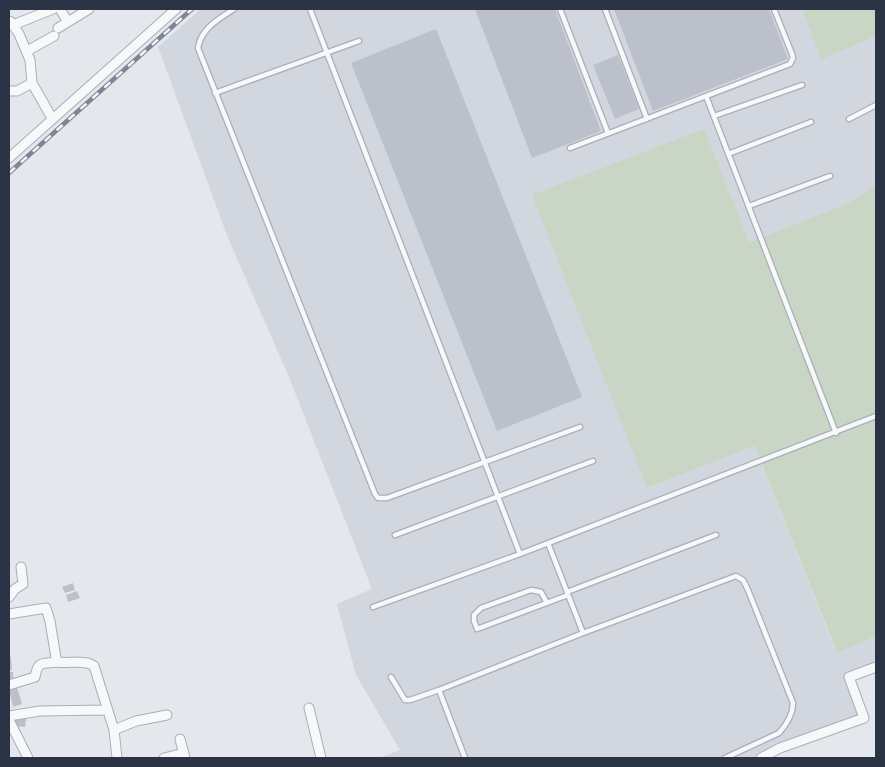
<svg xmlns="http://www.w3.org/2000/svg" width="885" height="767" font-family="'Open Sans',sans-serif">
  <rect width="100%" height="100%" fill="#e4e7ec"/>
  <!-- built -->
  <path fill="#d2d6de" d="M201 9H802L821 60 876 36V185L848 203 749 242 647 488 755 446 836 652 876 636V667L849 678 864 718 761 758H379L400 750 356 675 337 604 372 589 289 377 228 238 158 47Z"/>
  <!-- green -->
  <path fill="#c9d6c5" d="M802 9H876V36L821 60Z
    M704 129 749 242 848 203 876 185V636L837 653 755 446 647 488 532 195Z"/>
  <!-- building -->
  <path fill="#bbc0ca" d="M475 9H555L601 131 532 158Z
    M614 9H769L788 59 653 111Z
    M436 29 582 397 497 431 351 63Z
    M618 55 639 109 615 119 593 65Z
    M73 583 75 590 65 593 62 587Z
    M77 591 80 598 68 602 66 595Z
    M9 657H11L12 670H9Z
    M9 672H13L14 682H9Z
    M17 687 22 704 13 707 9 690Z
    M15 718 26 719 25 727 14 726Z"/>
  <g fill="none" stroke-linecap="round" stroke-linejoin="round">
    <!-- service casing -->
    <g stroke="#a9aeb7" stroke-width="7">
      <path id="service" d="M234 9C219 19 201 28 198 48L375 494 378 498H387L580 427
        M310 9 520 554
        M560 9 608 133
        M605 9 647 119
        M215 93 359 41
        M706 96 836 433
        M714 116 802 85
        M849 119 876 105
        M570 148 790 64 793 58 792 54 774 9
        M728 154 811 122
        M749 206 830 176
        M395 535 593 461
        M548 543 583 633
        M567 592 716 535
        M547 603 541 592 531 590 481 608 474 615V621L477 629 568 595
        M373 607 520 554 876 416
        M391 677 405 700H410L439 690
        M465 758 439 690 583 633 736 576 743 580 748 590 793 703C793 714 787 724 779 733L725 758"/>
    </g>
    <!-- minor casing -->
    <g stroke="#a9aeb7" stroke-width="11">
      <path id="minor" d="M60 9 68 22
        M9 21 11 22 19 34 30 60 32 83 52 118
        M13 25 53 9
        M58 28 89 9
        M27 51 54 36
        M9 91H17L32 83
        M9 158 176 9
        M9 597 15 589 23 584 21 567
        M9 614 46 608 50 621 56 658 58 662C69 664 85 659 94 666L114 730 117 758
        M9 685 35 677C38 660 42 664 58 662
        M309 708 321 758
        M9 716 40 711 107 710
        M9 720 28 758
        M114 730 136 721 167 715
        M180 739 185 758
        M164 758 184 753
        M761 758 780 748 864 718 849 677 876 667"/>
    </g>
    <!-- service -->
    <use href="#service" stroke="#f7f8fa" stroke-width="4.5"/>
    <!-- minor -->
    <use href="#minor" stroke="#f7f8fa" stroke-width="9"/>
    <!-- rail casing -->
    <g stroke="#7d8696" stroke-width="4.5">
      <path id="rail" d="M9 173 192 9"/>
    </g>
    <!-- rail -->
    <use href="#rail" stroke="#f4f6f9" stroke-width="2.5" stroke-dasharray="8" stroke-linecap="butt"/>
  </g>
  <!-- border -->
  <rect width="885" height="767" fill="none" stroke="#2b3445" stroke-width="20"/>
</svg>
